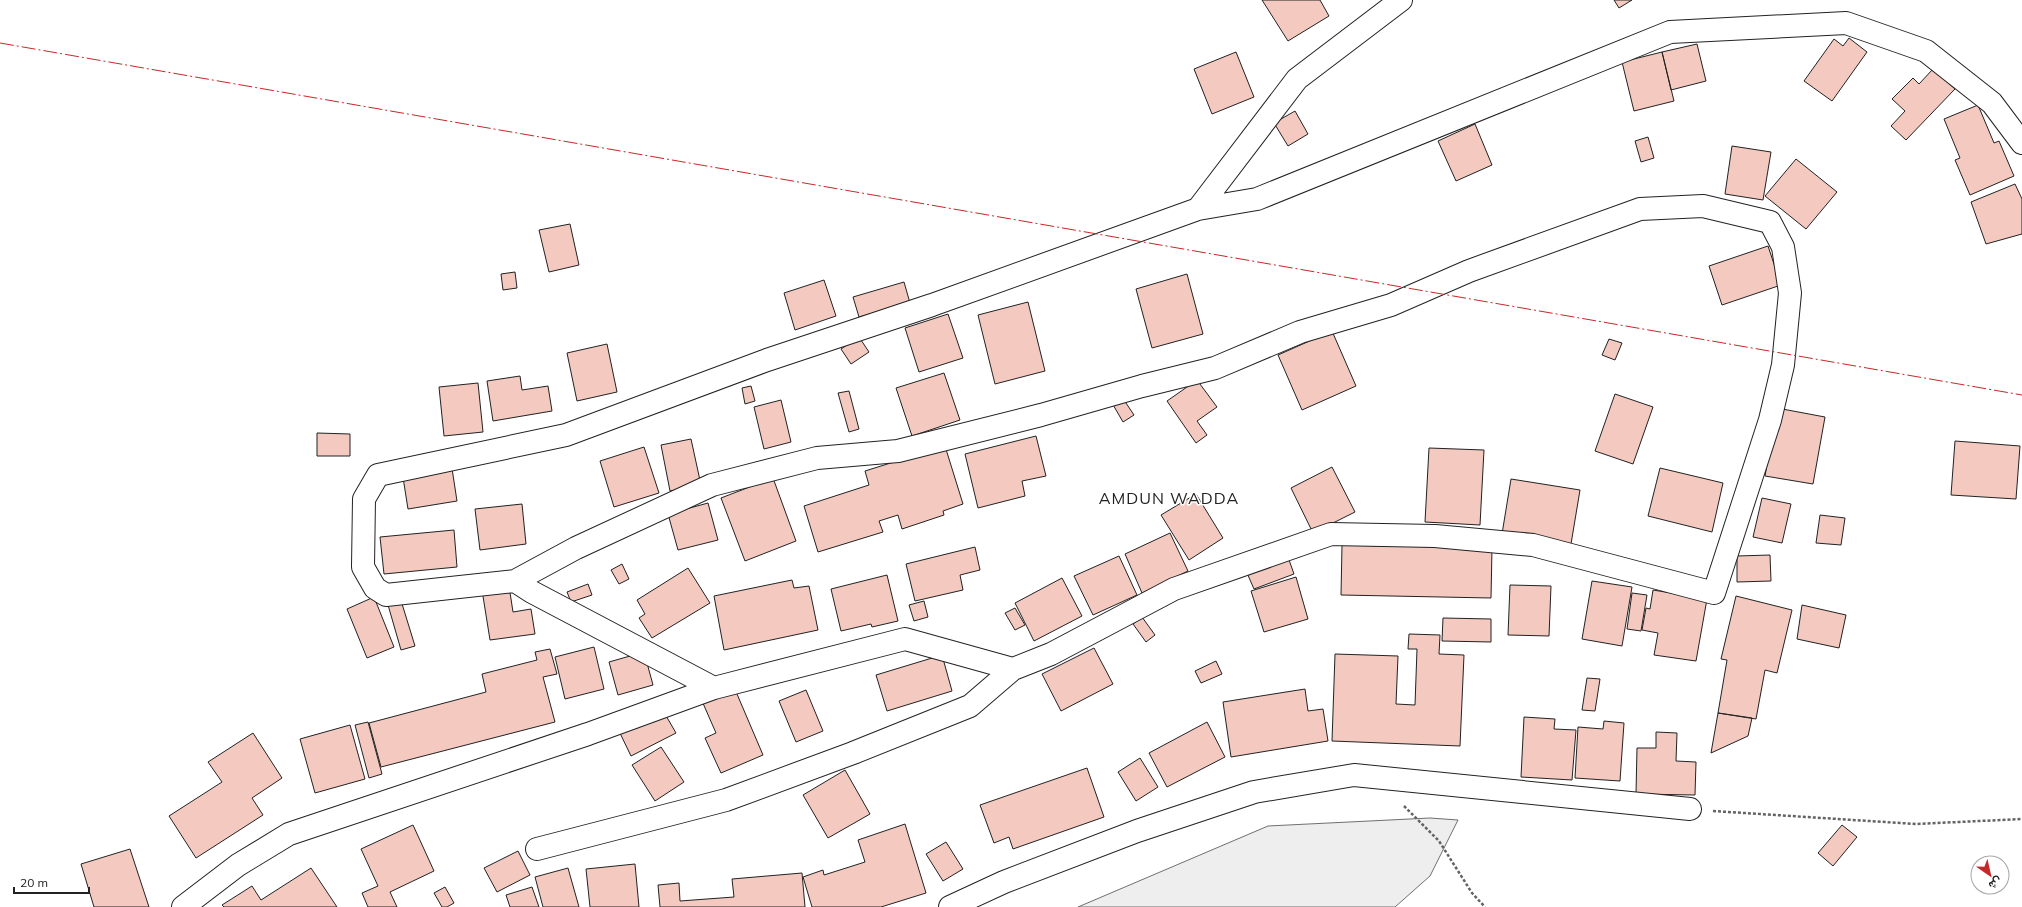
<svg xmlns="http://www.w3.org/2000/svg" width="2022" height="907" font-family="Mulish,Vazirmatn,sans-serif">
  <rect width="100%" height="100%" fill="#fff"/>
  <!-- green -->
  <path fill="#eee" stroke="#6f6f6f" d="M1430 818 1458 820 1430 876 1395 907H1078L1268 826Z"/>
  <!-- building -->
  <path fill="#f3c9c0" stroke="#222" d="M1262 0H1320L1329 16 1288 41Z
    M1614 0H1632L1619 8Z
    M1849 38 1867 52 1832 101 1804 81 1834 39 1843 46Z
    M1697 44 1706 81 1671 90 1662 52Z
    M1236 52 1254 97 1212 114 1194 69Z
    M1662 52 1674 101 1634 111 1622 62Z
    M1933 69 1955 89 1906 140 1891 126 1905 111 1892 99 1913 78 1919 84Z
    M1978 105 1994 143 1999 141 2014 176 1970 195 1955 160 1960 158 1944 119Z
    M1295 111 1308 134 1288 146 1274 123Z
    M1475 124 1492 165 1456 181 1438 141Z
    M1648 137 1654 158 1641 162 1635 141Z
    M1732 146 1771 152 1763 200 1725 194Z
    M1796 159 1837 192 1806 229 1765 196Z
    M2015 184 2022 199V234L1986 244 1971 202Z
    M570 224 579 265 549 272 539 230Z
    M1768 246 1781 285 1722 305 1709 266Z
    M515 272 517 288 503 290 501 274Z
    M1187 274 1203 334 1152 348 1136 289Z
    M824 280 836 316 795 330 784 293Z
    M904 282 910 303 859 317 853 297Z
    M1028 302 1045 371 995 384 978 315Z
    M948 314 963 358 919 372 905 328Z
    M1332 331 1356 386 1302 410 1278 355Z
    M859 337 869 352 851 364 841 349Z
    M1609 339 1622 343 1615 360 1602 355Z
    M607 344 617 392 577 401 567 353Z
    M944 373 960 420 912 436 896 388Z
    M520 376 522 390 548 386 552 411 493 421 487 381Z
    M1197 380 1217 407 1197 421 1207 435 1196 443 1167 401Z
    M478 383 483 432 444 436 439 387Z
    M751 386 755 401 745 404 742 388Z
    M849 391 859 429 849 432 838 393Z
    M1615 394 1653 407 1633 464 1595 451Z
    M1122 397 1134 415 1123 422 1112 403Z
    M781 400 791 442 764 449 754 407Z
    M1777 408 1825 417 1813 484 1765 476Z
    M317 433 350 434V456H317Z
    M1036 436 1046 476 1022 481 1025 496 978 508 965 454Z
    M691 439 701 485 670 491 661 445Z
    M1955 441 2020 446 2016 499 1951 495Z
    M945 446 963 504 943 511 944 515 902 529 898 515 879 521 883 532 818 552 804 506 869 485 865 471Z
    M644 447 659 493 614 507 600 461Z
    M1429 448 1484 450 1480 525 1425 522Z
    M451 462 457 501 408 509 402 471Z
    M1332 467 1355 512 1313 533 1291 488Z
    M1660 468 1723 483 1712 532 1648 516Z
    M773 478 796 541 745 561 721 498Z
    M1511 479 1580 490 1571 544 1502 534Z
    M1196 494 1223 538 1189 560 1161 515Z
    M1762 498 1791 504 1782 543 1753 537Z
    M708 503 718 540 678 550 668 514Z
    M522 504 526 544 480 550 475 509Z
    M1820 515 1845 518 1841 545 1816 543Z
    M454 530 457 567 384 574 380 537Z
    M1170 533 1188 571 1142 593 1125 554Z
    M1342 545 1492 548 1491 598 1341 595Z
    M975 547 980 570 960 575 963 590 915 601 906 564Z
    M1770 555 1771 581 1737 582V556Z
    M1119 556 1137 595 1093 615 1074 576Z
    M1288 557 1294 574 1254 589 1247 573Z
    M622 564 629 579 619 584 611 570Z
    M688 568 710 603 652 638 639 618 645 614 637 600Z
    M887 575 898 621 872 627 871 624 841 631 831 589Z
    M1296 577 1308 619 1264 632 1251 591Z
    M1062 578 1082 616 1034 641 1015 603Z
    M792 580 794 588 809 586 818 630 724 650 714 596Z
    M1592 581 1632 587 1622 646 1582 639Z
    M588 584 592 595 571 602 567 592Z
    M1510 585 1551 586 1549 636 1508 635Z
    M509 586 513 612 531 609 535 634 490 640 482 590Z
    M1653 590 1707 599 1696 661 1654 655 1658 633 1642 630 1646 608 1650 609Z
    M1632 593 1647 595 1641 631 1627 629Z
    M399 594 415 646 401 650 386 598Z
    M1736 596 1792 610 1777 673 1765 670 1756 719 1718 713 1727 660 1721 659Z
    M374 597 394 647 367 658 347 609Z
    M924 601 928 617 914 621 909 605Z
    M1802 605 1846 615 1839 648 1797 639Z
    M1015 608 1025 625 1015 630 1005 613Z
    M1142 617 1155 635 1146 642 1133 624Z
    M1443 618 1491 619V642L1442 641Z
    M1409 634 1440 635 1439 654 1464 655 1460 746 1332 741 1335 654 1398 656 1396 704 1415 705 1417 649H1408Z
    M594 647 604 689 565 699 555 657Z
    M1094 648 1113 684 1061 711 1042 674Z
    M550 649 557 674 543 677 555 722 381 767 369 723 486 692 482 674 537 660 535 652Z
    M644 652 653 685 618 695 609 662Z
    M942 655 952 691 887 711 876 675Z
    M1216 661 1222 674 1201 683 1195 671Z
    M1587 678 1600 679 1595 711 1582 710Z
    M734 687 763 755 721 773 705 738 716 733 702 701Z
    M1305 689 1308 711 1323 709 1328 741 1231 757 1223 702Z
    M806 690 823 731 796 742 779 701Z
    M1718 713 1752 718 1748 736 1711 753Z
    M665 714 676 733 631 756 618 729 633 722 637 728Z
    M1524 717 1555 719 1554 729 1576 730 1572 780 1521 777Z
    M1604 721 1624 723 1620 781 1575 778 1578 727 1603 729Z
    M368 722 382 774 369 778 355 725Z
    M1207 722 1225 757 1167 787 1149 753Z
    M350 725 365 779 315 793 300 739Z
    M1656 732 1677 733 1676 761 1696 762 1695 795 1636 794 1637 748H1656Z
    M253 733 282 778 252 798 263 815 196 858 169 816 222 782 208 762Z
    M661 747 684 782 655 801 632 765Z
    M1140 758 1158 787 1136 801 1118 772Z
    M1087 768 1104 817 1013 849 1009 837 994 843 980 805Z
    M845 770 870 814 828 838 803 795Z
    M905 824 926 893 881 907H812L803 877 823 870 824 875 865 862 858 840Z
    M413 825 434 871 390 892 397 907H368L362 893 378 886 361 849Z
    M1842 825 1857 837 1833 866 1818 853Z
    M946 842 963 869 943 881 926 854Z
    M130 849 149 907H94L81 864Z
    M518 851 530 875 497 892 484 868Z
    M635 864 639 907H590L586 869Z
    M311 868 337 907H224L222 905 252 886 261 900Z
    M568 868 579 907H543L535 877Z
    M802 873 805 907H660L658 885 679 883 680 901 734 897 732 879Z
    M445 887 454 903 447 907H442L434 893Z
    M532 887 539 907H510L506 895Z"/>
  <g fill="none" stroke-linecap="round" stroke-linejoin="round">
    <!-- minor casing -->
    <g stroke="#222" stroke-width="24">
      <path id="minor" d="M1198 209 1297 79 1401 0
        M515 581 576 548 712 485 817 458 898 451 1041 415 1142 386 1215 368 1300 332 1391 305 1469 271 1640 209 1703 206 1770 222 1783 247 1790 293 1783 365 1770 420 1714 593 1533 545 1435 536 1331 534 1174 589 1051 654 1013 669 970 706 853 753 726 800 537 849
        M714 688 532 592 515 581 386 595 375 588 363 567 364 499 378 475 566 435 767 360 932 305 1198 209 1257 199 1670 32 1846 23 1926 51 1992 103 2022 143
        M183 907 238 865 289 834 588 734 714 688 905 639 1013 669
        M950 907 1004 882 1137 831 1254 792 1354 775 1690 809"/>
    </g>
    <!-- path -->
    <path stroke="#646464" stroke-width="2.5" stroke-dasharray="3 2" stroke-linecap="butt" d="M1404 806 1439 841 1472 893 1485 907
      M1713 811 1916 824 2022 819"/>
    <!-- minor -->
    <use href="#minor" stroke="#fff" stroke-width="22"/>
    <!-- power -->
    <path stroke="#c62828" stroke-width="1" stroke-dasharray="14 3 2 3" stroke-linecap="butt" d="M0 43 2022 395"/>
  </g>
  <g text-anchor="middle" stroke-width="3" stroke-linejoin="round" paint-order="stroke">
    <!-- neighbourhood labels -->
    <g font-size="16" letter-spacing="1" fill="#222" stroke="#fff">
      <text x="1169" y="504">AMDUN WADDA</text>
    </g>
  </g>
  <!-- north arrow -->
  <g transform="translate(1990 875) rotate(146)"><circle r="19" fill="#ffffff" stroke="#a7a7a7"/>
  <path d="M0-3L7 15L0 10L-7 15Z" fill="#c62828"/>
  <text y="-6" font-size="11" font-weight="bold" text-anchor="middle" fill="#222222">ش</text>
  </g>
  <!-- scale -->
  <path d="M14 887v6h75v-6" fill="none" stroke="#222222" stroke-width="2"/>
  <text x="20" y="887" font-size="12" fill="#222222" stroke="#ffffff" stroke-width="3" paint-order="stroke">20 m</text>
</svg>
